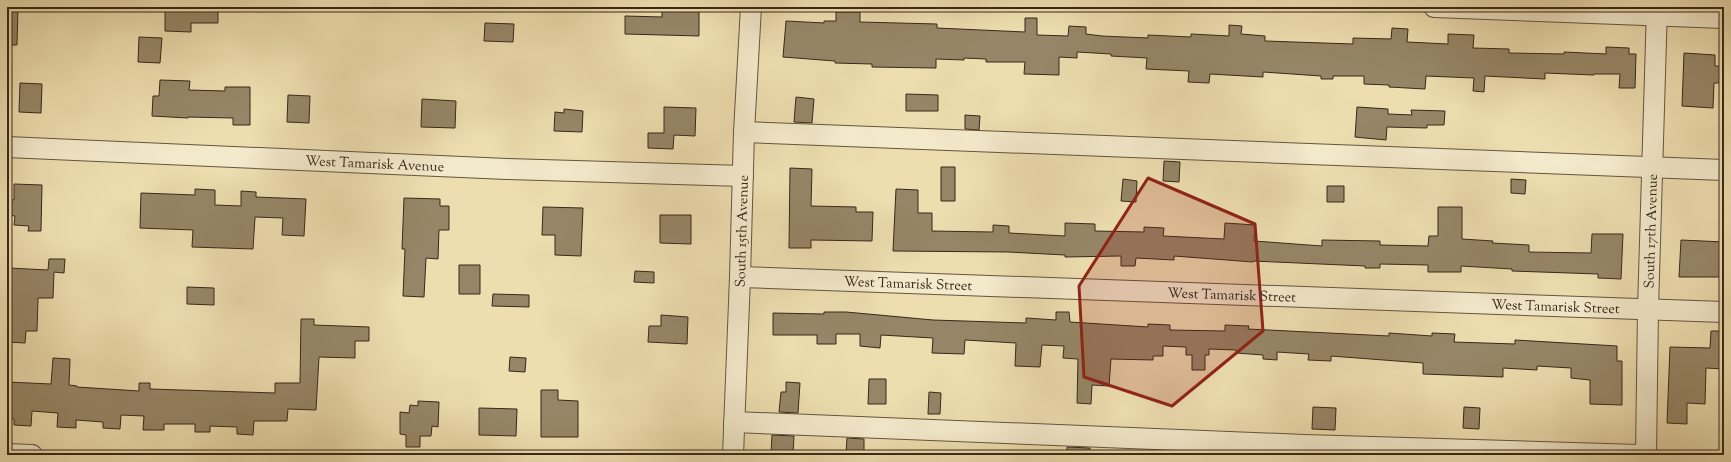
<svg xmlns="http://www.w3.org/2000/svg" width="1731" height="462" font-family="'Sorts Mill Goudy',serif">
  <rect width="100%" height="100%" fill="#edddaf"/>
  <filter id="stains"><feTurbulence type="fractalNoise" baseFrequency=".005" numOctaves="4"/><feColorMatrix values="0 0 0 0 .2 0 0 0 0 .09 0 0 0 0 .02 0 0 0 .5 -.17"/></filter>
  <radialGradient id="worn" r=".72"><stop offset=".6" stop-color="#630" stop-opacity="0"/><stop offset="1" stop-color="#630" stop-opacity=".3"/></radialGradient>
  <!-- building -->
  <path fill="#968667" stroke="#382819" d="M7 7H18L17 45H7Z
    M165 7 218 8V23H191V32L165 31Z
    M662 7H699V36L625 34V16L662 17Z
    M836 12H860V22L937 24V28L1025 32V18H1037V35L1068 36 1069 26 1086 27V34L1102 36 1148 38V35L1191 37V34L1229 36V25L1242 26 1241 34 1265 36V41L1353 44V38L1391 39 1392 28 1408 29 1407 42 1448 44V34L1474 35 1473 48 1509 49V53L1564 54V52L1606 54V47L1629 48V54H1636L1635 88H1619L1620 74H1594V75L1545 73V79L1485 76 1484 92 1473 91 1474 78 1426 76 1425 89 1389 87V85L1364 84V76H1333V79H1321V76L1263 72V77L1210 74 1209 83 1188 82 1189 71 1146 69 1147 58 1111 56V54L1077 52V58L1059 57V75L1024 74 1025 62H986V59L964 58V60L936 59V68L872 67V64L835 63V61L783 57 786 21 824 23V21H836Z
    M485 23 514 24 513 42 484 41Z
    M139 37 162 38 160 63 138 62Z
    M1684 53 1715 55V66H1724V83H1714L1713 108 1682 106Z
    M160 80 190 81 189 90 225 91V87H250V125H233V118L188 117V118L152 116 153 96H159Z
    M20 83 42 84 41 113 19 112Z
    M906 94 938 95V111H906Z
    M288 95 310 96 309 123 287 122Z
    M796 97 814 99 812 123 794 122Z
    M422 99 456 101 455 128 421 127Z
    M664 107 696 108 695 136 674 135 673 149 648 148V133H664Z
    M1357 107 1388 109V114L1412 115 1411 110 1445 111 1444 125H1427V128L1387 127 1386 140 1355 137Z
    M564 109 583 111 582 132 554 131 555 112 564 113Z
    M965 115 980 116 979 130 965 129Z
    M1164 161 1180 162 1179 182 1163 181Z
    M941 167H955V201H941Z
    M790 168 812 169 811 206 856 207V212H873L872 241 811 240V248H789Z
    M1123 179 1137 181 1136 202 1121 201Z
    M1511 179 1526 180 1525 194 1511 193Z
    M14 184 42 185 41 231H28L29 226 14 225 15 216 7 215V199L14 200Z
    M1327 186H1344V202H1327Z
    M195 189 215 190V205L241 206V191L256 192V197L306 199 304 236 282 235 283 218 255 217 253 249 192 247 193 230 140 228 141 193 195 195Z
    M896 189 918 190V213H932V231L993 232V225L1009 226V233L1065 236V223L1095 224V231L1144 232V227L1164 228 1163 236 1224 239 1225 223 1255 225 1254 241 1322 246V240L1380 241V245L1428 246 1429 236H1438V207H1462V239L1493 241 1492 243 1529 245V252L1591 253 1592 234H1623L1621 279 1598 278V274L1512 271V269L1461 266V272H1428V265L1380 264V268H1365V266L1253 261V262L1174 256V260L1136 258 1135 266H1121V256L1065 257V255L1008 252 893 251Z
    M404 198 440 199V206H449V230H439L438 259 426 258 424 297 403 296 405 249H402Z
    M543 207 583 208 581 256 555 255V235H542Z
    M660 215H691V244L660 243Z
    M1681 240 1724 242V277H1679Z
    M49 259H65L64 273 54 272 53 298H38L37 331H26L25 343 7 342 9 268 48 270Z
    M459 265H480V294H459Z
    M635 271 654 272V283L634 282Z
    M187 287 214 288V305L187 304Z
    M493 294 529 295V307L492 306Z
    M824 312H846L933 320 1026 323V318L1056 320V312H1069L1070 322 1148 327V324L1170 325V330L1225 331V325L1249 326 1248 329 1389 336V333L1432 336V333L1455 334 1454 342 1515 344V340L1617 346V361H1622V405L1590 404V380L1571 378V368L1537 366V370L1503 368V377L1423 374V363L1331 356V361L1308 360 1309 354 1277 352V360L1263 359V355L1236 353V350L1209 349V355H1205V370H1192V355H1186V347L1163 346V356H1153V360L1111 359 1109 386 1092 385 1091 404 1077 403 1078 359 1063 358 1064 346 1042 345 1040 367 1015 366 1016 343 965 340 964 354 932 353 933 338 881 335 880 348 860 346V334H836V344H817V335H773V313L824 314Z
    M661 315 688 317 687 344 648 342 649 326H661Z
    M301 319H314V325L369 327V341H355V358L319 357 316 410 288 409 287 421H254L253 435 237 434V427L210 426V432H195V424H164V430H143L144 416 121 415 120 429 103 428V422L76 420V428L57 427 58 413 32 411 31 426 14 425V419L7 418V382L51 384 53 358 70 359 69 385 77 386V387L139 391V383H150V389L275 393V383H300Z
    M1711 331H1724V369L1706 368 1705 404 1687 403V424L1667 423 1670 347 1710 348Z
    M510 357 526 358 525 372 509 371Z
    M869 379H886V404H868Z
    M786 382 800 383 798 413 779 412 781 392H786Z
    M541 390H558V400L578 401V437H541Z
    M929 392 941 393 940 414H928Z
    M418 401 439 402 438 427 432 426 431 436H420V447H406V435L400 434V412L409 413 410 405 418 406Z
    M1313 407 1336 408 1335 430 1312 429Z
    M1464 407 1480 408 1479 429 1463 428Z
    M479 408 517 409 516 436 479 435Z
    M772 435 794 436 793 454 771 453Z
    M847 438 864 439V454H846Z
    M1067 447 1090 448V455H1067Z"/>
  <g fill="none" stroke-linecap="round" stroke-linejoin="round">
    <!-- minor casing -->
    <g stroke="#65553e" stroke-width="22">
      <g id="minor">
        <path d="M1434 7 1724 18"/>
        <path d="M744 132 1724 170"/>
        <path id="s1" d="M7 147 507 169 743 176"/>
        <path id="s2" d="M740 277 1724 312"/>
        <path d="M734 422 1304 445 1639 455"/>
        <path d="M7 454 32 455"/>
        <path id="s3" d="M733 455 740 277 744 132 751 7"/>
        <path id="s4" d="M1646 455 1648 309 1657 7"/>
      </g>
    </g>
    <!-- minor -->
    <use href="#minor" stroke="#f3e9cb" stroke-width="20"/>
  </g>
  <!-- marked area -->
  <path fill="#8f2418" fill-opacity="0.2" stroke="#8f2418" stroke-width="3" stroke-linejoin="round" d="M1148 178 1255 224 1263 331 1172 406 1084 377 1079 286Z"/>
  <g text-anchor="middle" stroke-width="3" stroke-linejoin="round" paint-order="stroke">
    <!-- street labels -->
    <g font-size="14" fill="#382819" stroke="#f3e9cb">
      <text dy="5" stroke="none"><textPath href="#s1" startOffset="368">West Tamarisk Avenue</textPath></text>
      <text dy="5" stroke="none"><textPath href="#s3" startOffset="224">South 15th Avenue</textPath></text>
      <text dy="5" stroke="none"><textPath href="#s4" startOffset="224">South 17th Avenue</textPath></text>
      <text dy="5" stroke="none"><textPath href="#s2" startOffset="168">West Tamarisk Street</textPath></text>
      <text dy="5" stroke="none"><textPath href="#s2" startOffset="492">West Tamarisk Street</textPath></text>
      <text dy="5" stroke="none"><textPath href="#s2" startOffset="816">West Tamarisk Street</textPath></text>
    </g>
  </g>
  <!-- margin -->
  <rect width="1731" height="462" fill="none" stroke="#edddaf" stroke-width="24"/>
  <rect x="8" y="8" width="1715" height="446" fill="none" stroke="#382819" stroke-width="2"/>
  <rect x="12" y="12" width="1707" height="438" fill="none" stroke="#382819"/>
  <rect width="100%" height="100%" filter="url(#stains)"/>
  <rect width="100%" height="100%" fill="url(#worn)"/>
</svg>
